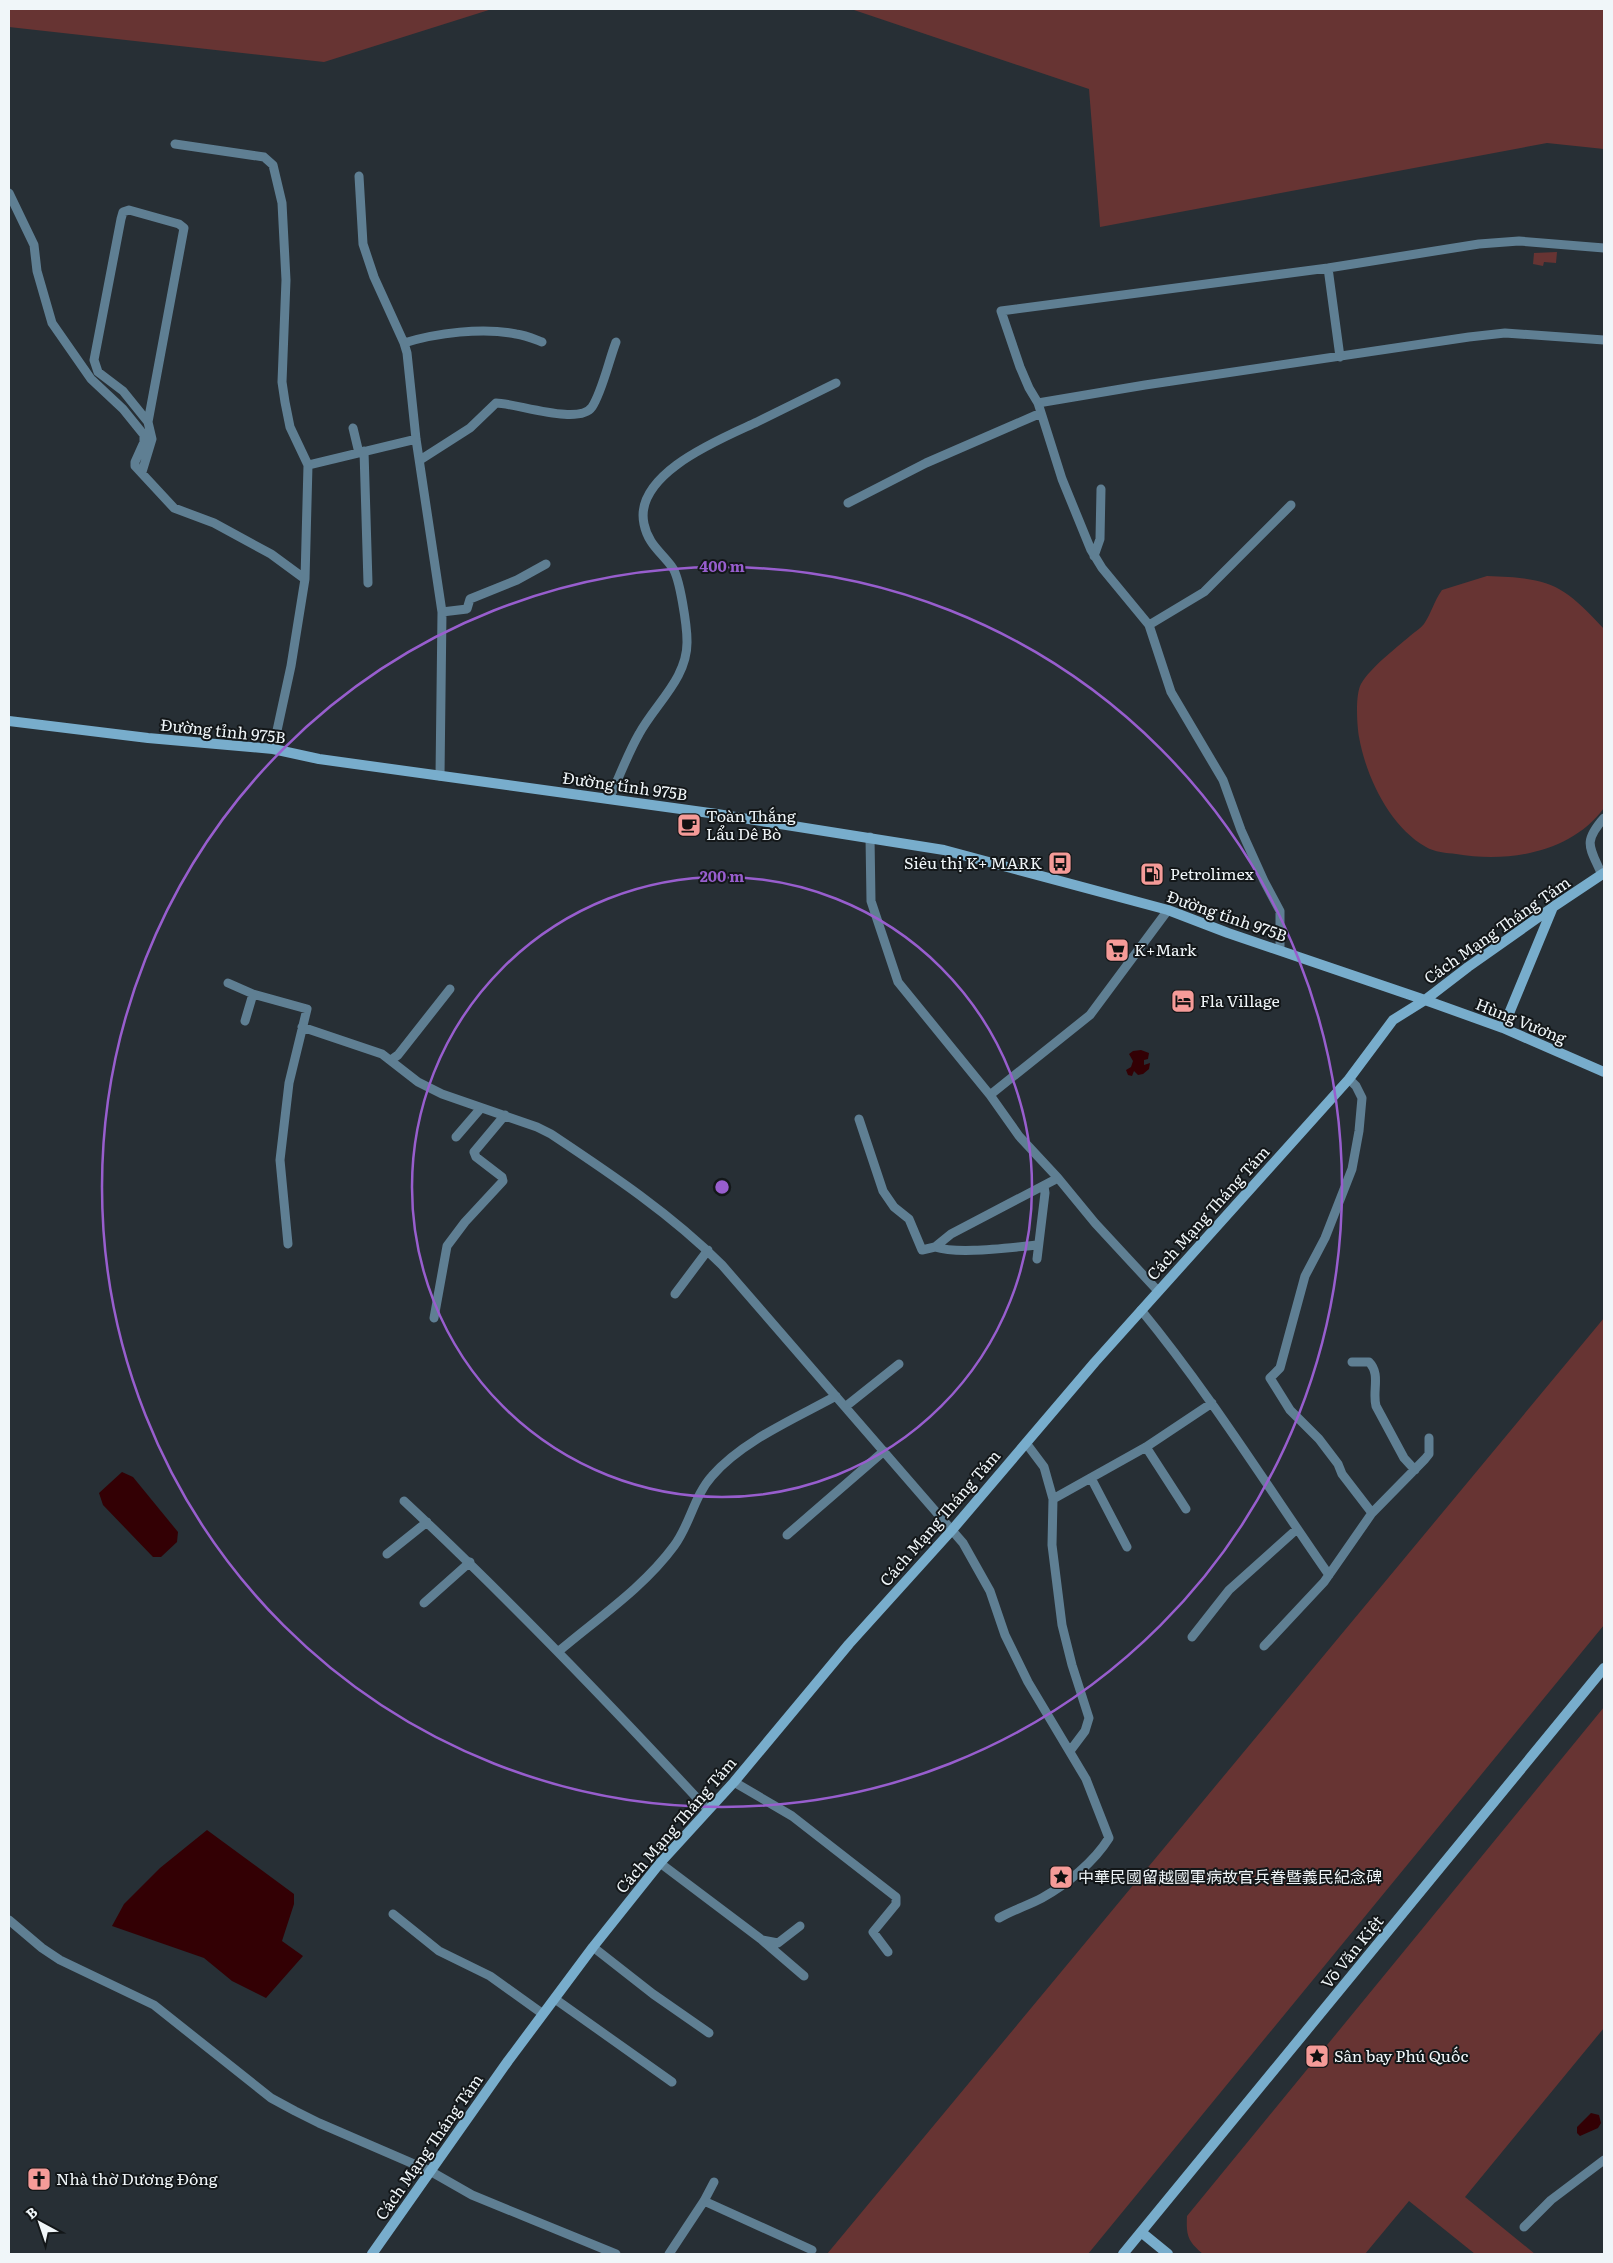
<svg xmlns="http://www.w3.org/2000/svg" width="1613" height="2263" font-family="Literata,'Noto Sans SC',serif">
  <rect width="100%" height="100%" fill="#272f35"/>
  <!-- green -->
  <path fill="#673433" d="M9 9H492L324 62 9 27Z
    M851 9H1604V149L1547 143 1100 227 1089 89Z
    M1557 252 1556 263 1544 262 1543 266 1533 264 1534 253Z
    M1487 576C1549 578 1562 583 1604 629V808C1571 853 1508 863 1456 854 1447 853 1434 852 1426 847 1390 827 1366 777 1359 737 1357 725 1355 695 1361 684 1371 667 1395 649 1410 636 1414 632 1420 629 1424 624 1431 614 1434 601 1442 590Z
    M1604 1318V1625L1088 2254H827Z
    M1604 1707V2028L1465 2197 1535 2254H1475L1409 2201 1365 2254H1203C1188 2241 1186 2236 1187 2216Z"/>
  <!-- water -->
  <path fill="#330004" d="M1141 1050 1149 1053 1148 1059 1144 1060V1065L1150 1063 1149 1069 1143 1074 1138 1075 1134 1071 1132 1076 1128 1075 1126 1070 1131 1067 1133 1061 1129 1054 1133 1051Z
    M122 1472 133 1477 178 1532 177 1542 161 1557H153L103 1505 99 1493Z
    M207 1830 294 1894V1904L282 1941 303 1956 266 1998 232 1981 204 1958 112 1926 124 1904 160 1868Z
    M1591 2113 1599 2115 1601 2123 1598 2128 1580 2136 1577 2133V2127Z"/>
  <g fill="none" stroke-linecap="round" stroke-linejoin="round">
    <!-- street -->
    <path stroke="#5f7f93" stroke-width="9" d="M175 144 264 157 273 165 282 203 286 280 282 382 285 402 290 427 308 465 305 579 291 666 273 749
      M359 176 363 244 374 277 404 343 407 353 416 439 442 612 440 776
      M9 193 34 245 37 271 52 323 91 379 123 409 144 435V442L135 462V466L174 508 214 523 271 554 305 579
      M1328 268 1340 357
      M404 343C436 333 483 327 516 334 525 335 534 339 542 342
      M1038 403 1145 385 1469 337 1505 333 1604 340
      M353 428 359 453
      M364 451 368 583
      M420 460 470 428 496 403C516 403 579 426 592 407 602 392 609 360 616 342
      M308 465 416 439
      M142 472 152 439 148 422 184 228 179 224 129 210 123 212 121 219 94 360 98 372 123 391 148 422
      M848 503 926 463 1041 413
      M1094 556 1100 539 1101 489
      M442 612 467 609 470 599 517 580 546 564
      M1149 625 1204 592 1291 505
      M609 799C619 778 627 755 639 734 655 704 688 678 687 641 687 627 680 577 672 567 661 552 648 544 644 524 633 473 723 438 757 422 783 409 810 396 836 383
      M870 837 871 901 898 982 990 1095 1019 1136 1058 1178 1095 1223 1158 1291
      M1602 875C1590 847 1582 843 1604 818
      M1280 950V911L1264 881 1241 830 1223 780 1171 692 1149 625 1102 568 1091 550 1062 479 1038 403 1029 388 1020 367 1001 311 1328 268 1479 244 1519 241 1604 248
      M228 983 253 994 307 1009 289 1083 280 1160 288 1244
      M245 1021 253 994
      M302 1027 382 1054 418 1082 442 1094 537 1127 551 1134C611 1174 671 1214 722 1265L963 1543 990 1591 1005 1635 1028 1682 1086 1779 1109 1838C1094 1862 1067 1884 1042 1898 1029 1905 1013 1910 999 1918
      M391 1060 398 1055 450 989
      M1349 1079 1356 1086 1362 1098 1359 1131 1352 1169 1325 1238 1305 1276 1280 1368 1270 1378 1290 1410 1319 1439 1338 1464 1342 1474 1372 1513
      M990 1095 1090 1015 1168 910
      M859 1119 883 1191 894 1207 909 1219 922 1250 935 1247 951 1234 1058 1178
      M456 1137 481 1108
      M935 1247C960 1255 1011 1247 1038 1245
      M1037 1259 1045 1193 1044 1186
      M675 1294 708 1250
      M1141 1310C1210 1394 1267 1486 1329 1575
      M434 1318 447 1246 465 1222 503 1181 502 1177 476 1157 474 1152 505 1115
      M1352 1362H1369C1381 1374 1372 1391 1376 1406L1404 1458 1415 1470
      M845 1407 899 1364
      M1026 1443 1044 1467 1053 1499 1146 1447 1212 1403
      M1146 1447 1186 1509
      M1091 1478 1127 1547
      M1053 1499 1052 1545 1062 1625 1072 1665 1089 1718 1085 1731 1070 1751
      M404 1501C510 1600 610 1704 708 1810
      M787 1535 884 1451
      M387 1554 427 1522
      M424 1603 470 1562
      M1192 1637 1229 1590 1297 1529
      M1264 1646 1324 1582 1372 1513 1425 1459 1429 1454V1438
      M559 1651C598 1618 644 1587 674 1546 690 1525 694 1496 712 1476 742 1441 796 1418 836 1396
      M734 1782 792 1816 896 1897V1904L873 1932 888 1952
      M660 1863 762 1940 804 1976
      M393 1914 439 1951 490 1976 543 2014
      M9 1920 42 1948 60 1960 154 2005 271 2098 295 2111 319 2123 430 2171 472 2195 616 2254
      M762 1940 778 1943 800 1926
      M593 1947 653 1994 709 2033
      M555 1999 672 2082
      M704 2201 812 2250
      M1524 2227 1551 2200 1604 2160
      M669 2254 704 2201 714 2182"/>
    <!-- secondary -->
    <path stroke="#78adcc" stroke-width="10" d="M9 721 148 738 273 749 319 759 717 814 944 850 1168 910 1228 933 1425 1000 1503 1028 1604 1072
      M1503 1028 1553 907
      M1141 2232 1168 2254
      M372 2254 508 2061 593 1947 660 1863 734 1782 849 1644 952 1530 1095 1362 1349 1079 1393 1020 1425 1000 1468 967 1553 907 1604 873
      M1123 2254 1604 1668"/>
  </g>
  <!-- distance rings -->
  <g fill="none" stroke="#985ece" stroke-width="2.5">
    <circle cx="722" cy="1187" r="310"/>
    <circle cx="722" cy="1187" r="620"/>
  </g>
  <!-- icons -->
  <defs>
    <g id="cafe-square" transform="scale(1.25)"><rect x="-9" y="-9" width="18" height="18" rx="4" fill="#f59b98" stroke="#131719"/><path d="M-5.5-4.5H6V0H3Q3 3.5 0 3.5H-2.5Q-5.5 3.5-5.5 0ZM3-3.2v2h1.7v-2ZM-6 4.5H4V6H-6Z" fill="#111"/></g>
    <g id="bus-square" transform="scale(1.25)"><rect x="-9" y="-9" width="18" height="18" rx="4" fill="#f59b98" stroke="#131719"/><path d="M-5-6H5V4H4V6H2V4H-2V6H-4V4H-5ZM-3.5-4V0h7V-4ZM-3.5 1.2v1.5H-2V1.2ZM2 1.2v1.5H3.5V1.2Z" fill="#111"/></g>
    <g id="fuel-square" transform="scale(1.25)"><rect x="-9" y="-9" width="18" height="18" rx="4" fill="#f59b98" stroke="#131719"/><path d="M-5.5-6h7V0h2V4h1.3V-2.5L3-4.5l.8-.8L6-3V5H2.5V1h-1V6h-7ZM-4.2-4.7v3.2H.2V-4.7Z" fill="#111"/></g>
    <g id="supermarket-square" transform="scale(1.25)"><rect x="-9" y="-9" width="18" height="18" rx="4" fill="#f59b98" stroke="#131719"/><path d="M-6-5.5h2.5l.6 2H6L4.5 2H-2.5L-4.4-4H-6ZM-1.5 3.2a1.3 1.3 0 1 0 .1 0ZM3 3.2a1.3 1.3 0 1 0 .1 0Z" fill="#111"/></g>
    <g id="hotel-square" transform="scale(1.25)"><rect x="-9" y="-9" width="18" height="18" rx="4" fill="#f59b98" stroke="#131719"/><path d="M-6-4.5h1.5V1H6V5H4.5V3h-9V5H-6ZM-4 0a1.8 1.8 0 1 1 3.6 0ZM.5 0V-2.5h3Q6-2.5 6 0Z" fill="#111"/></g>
    <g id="sight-square" transform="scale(1.25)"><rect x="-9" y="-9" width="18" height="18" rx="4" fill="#f59b98" stroke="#131719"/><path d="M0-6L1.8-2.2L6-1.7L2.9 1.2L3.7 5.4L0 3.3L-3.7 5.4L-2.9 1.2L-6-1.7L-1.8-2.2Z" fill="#111"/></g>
    <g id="church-square" transform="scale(1.25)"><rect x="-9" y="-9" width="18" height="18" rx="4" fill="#f59b98" stroke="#131719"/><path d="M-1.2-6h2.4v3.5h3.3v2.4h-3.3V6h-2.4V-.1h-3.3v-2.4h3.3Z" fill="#111"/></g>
  </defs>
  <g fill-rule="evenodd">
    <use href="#cafe-square" x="689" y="825"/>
    <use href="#bus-square" x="1060" y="863"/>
    <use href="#fuel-square" x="1152" y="874"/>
    <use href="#supermarket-square" x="1117" y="950"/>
    <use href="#hotel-square" x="1183" y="1001"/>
    <use href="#sight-square" x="1061" y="1877"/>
    <use href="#sight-square" x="1317" y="2056"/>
    <use href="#church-square" x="39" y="2179"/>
  </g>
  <g text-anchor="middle" stroke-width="4" stroke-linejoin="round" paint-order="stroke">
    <!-- street labels -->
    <g font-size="16" fill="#f0f6f9" stroke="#131719">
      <text transform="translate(223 731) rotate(6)" y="6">Đường tỉnh 975B</text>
      <text transform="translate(625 786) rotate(8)" y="6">Đường tỉnh 975B</text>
      <text transform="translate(1227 916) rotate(19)" y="6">Đường tỉnh 975B</text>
      <text transform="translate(1497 930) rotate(-35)" y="6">Cách Mạng Tháng Tám</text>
      <text transform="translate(1521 1021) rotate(22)" y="6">Hùng Vương</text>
      <text transform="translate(1208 1213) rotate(-48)" y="6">Cách Mạng Tháng Tám</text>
      <text transform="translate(940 1518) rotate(-49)" y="6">Cách Mạng Tháng Tám</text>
      <text transform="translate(676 1825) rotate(-49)" y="6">Cách Mạng Tháng Tám</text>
      <text transform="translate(1352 1952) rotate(-51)" y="6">Võ Văn Kiệt</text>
      <text transform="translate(429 2147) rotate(-55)" y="6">Cách Mạng Tháng Tám</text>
    </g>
    <!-- poi labels -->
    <g font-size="16" fill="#f0f6f9" stroke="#131719" text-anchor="start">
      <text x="706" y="822">Toàn Thắng<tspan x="706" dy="18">Lẩu Dê Bò</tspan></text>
      <text x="1042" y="869" text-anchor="end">Siêu thị K+ MARK</text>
      <text x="1170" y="880">Petrolimex</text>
      <text x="1134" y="956">K+Mark</text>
      <text x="1200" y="1007">Fla Village</text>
      <text x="1078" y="1883">中華民國留越國軍病故官兵眷暨義民紀念碑</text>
      <text x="1334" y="2062">Sân bay Phú Quốc</text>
      <text x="56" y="2185">Nhà thờ Dương Đông</text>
    </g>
  </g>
  <circle cx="722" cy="1187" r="8" fill="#985ece" stroke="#131719" stroke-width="2.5"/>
  <g font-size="15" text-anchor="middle" font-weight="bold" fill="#985ece" stroke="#131719" stroke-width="4" stroke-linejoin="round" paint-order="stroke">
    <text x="722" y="572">400 m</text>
    <text x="722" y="882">200 m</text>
  </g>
  <!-- border -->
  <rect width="1613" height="2263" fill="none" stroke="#f0f6f9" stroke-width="20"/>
  <!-- north arrow -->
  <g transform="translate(40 2223) rotate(320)" stroke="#131719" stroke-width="4" paint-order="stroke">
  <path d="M0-4L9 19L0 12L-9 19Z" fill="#f0f6f9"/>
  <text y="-8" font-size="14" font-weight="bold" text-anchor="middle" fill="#f0f6f9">B</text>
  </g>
</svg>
